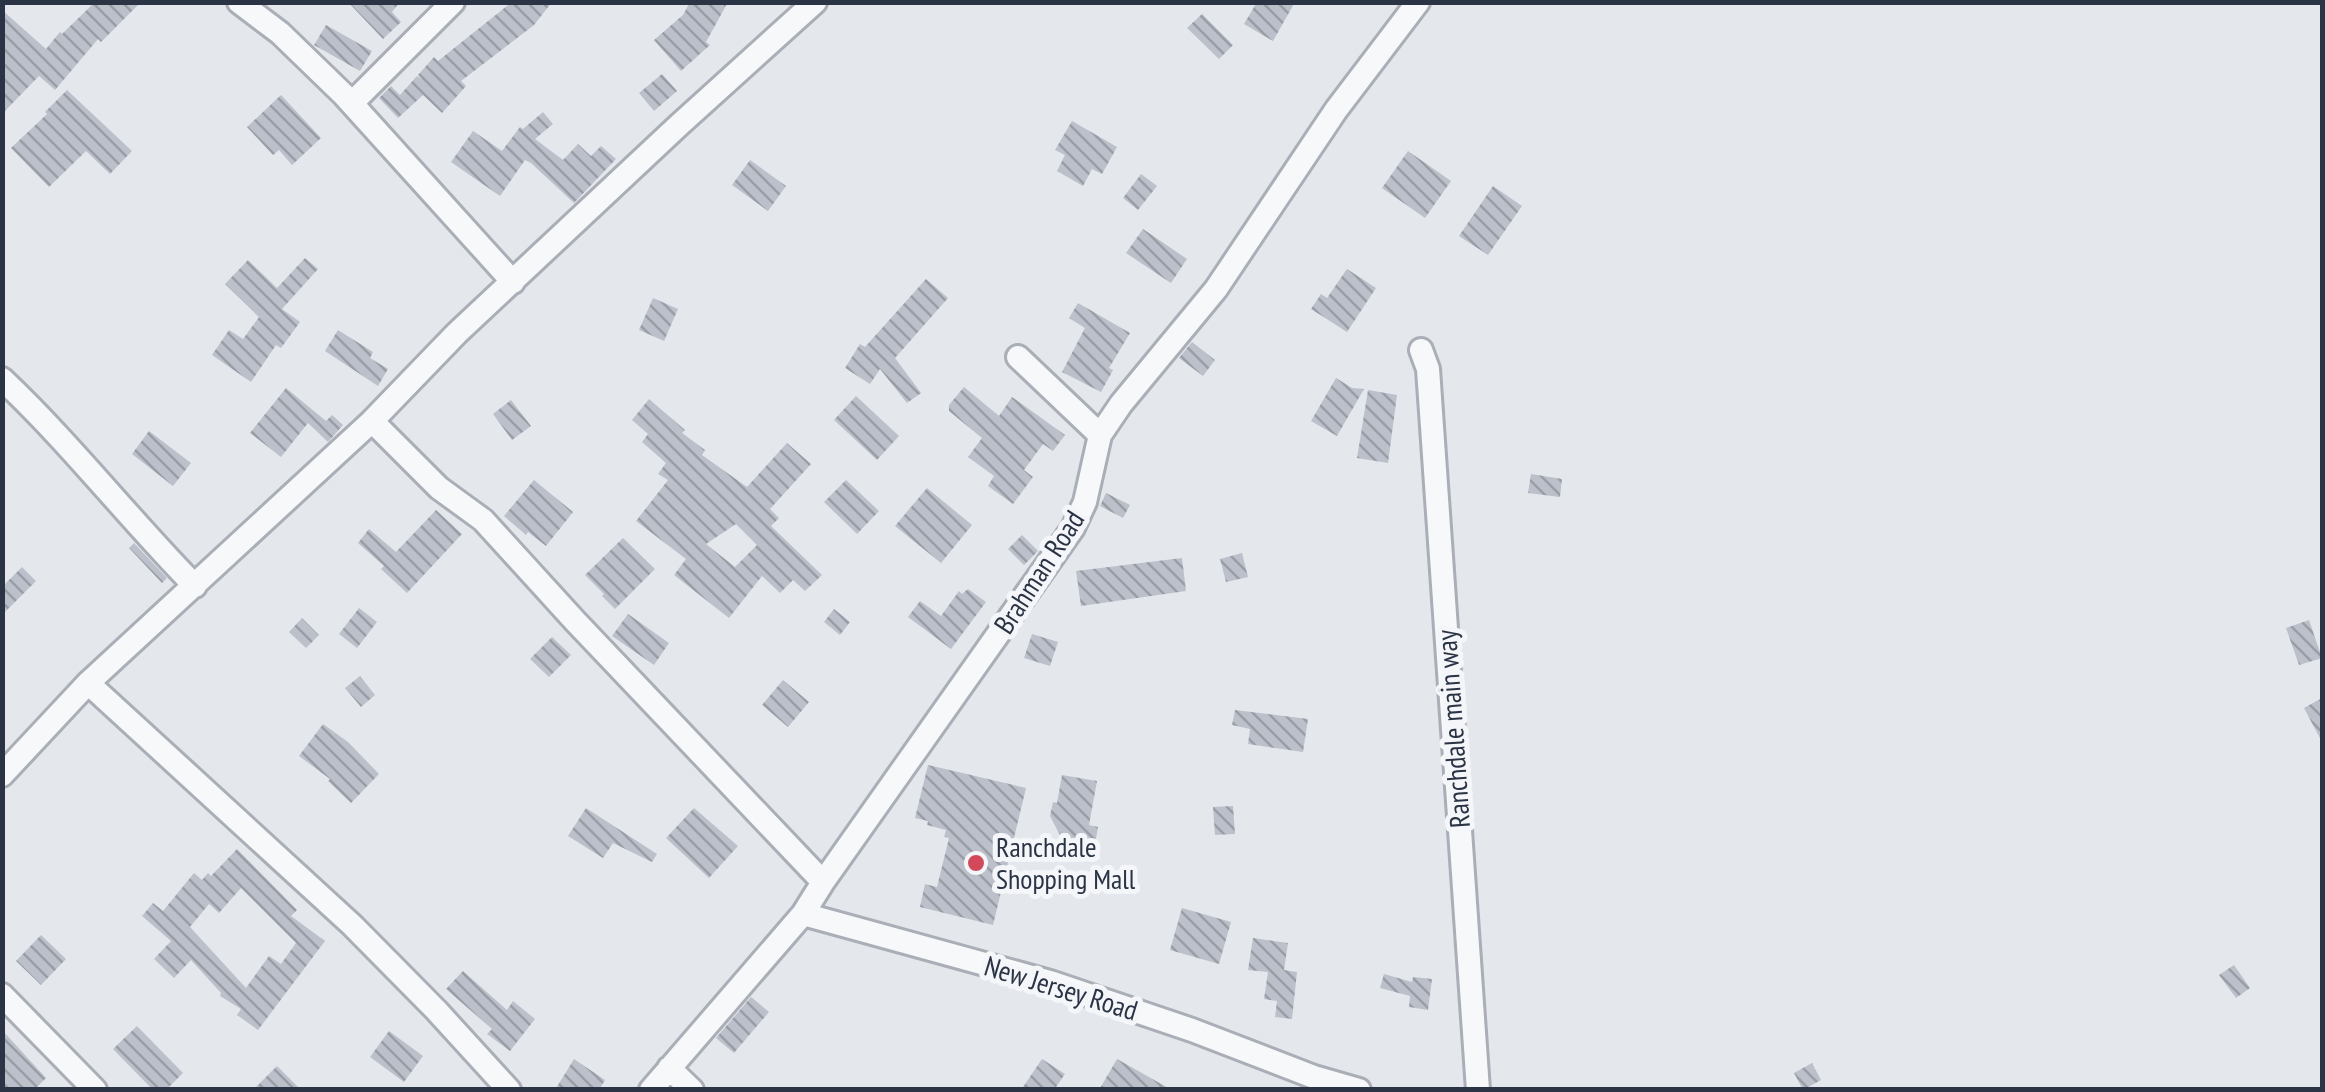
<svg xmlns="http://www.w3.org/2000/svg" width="2325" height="1092" font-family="'PT Sans Narrow',sans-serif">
  <defs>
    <pattern id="building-back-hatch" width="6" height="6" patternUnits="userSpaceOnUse" patternTransform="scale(2.5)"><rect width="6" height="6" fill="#bbc0ca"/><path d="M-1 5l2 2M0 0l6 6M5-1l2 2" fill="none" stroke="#989da6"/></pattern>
  </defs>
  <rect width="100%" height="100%" fill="#e4e7ec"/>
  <!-- building -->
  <path fill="url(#building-back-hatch)" fill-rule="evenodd" d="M95 2H141L101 42 98 39 55 90 39 76 2 114V10L46 49 60 32 62 34Z
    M348 2H400L392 12 401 22 383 39Z
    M512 2H552L534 25 461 81 466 86 442 113 423 95 398 118 379 98 391 86 400 95 417 76 422 79 418 75 434 57 438 61Z
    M690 2H728L706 42 710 45 681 71 654 40 683 15Z
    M1257 2H1295L1273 41 1244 24Z
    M1202 14 1233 45 1219 59 1187 28Z
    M326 25 372 51 360 71 314 45Z
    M662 74 677 91 654 111 639 93Z
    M67 90 132 151 110 174 86 151 49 187 11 148 47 114 45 112Z
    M281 95 321 138 292 165 279 150 273 155 247 127Z
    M543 112 553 124 535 139 563 160 578 144 591 156 601 146 616 159 574 203 531 163 525 160 500 196 451 162 473 131 502 151 520 127 523 129Z
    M1072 121 1117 147 1102 174 1092 169 1083 186 1057 171 1065 155 1055 150Z
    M1408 151 1451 181 1425 218 1382 188Z
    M750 160 786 186 768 211 732 185Z
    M1141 174 1157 186 1138 210 1123 198Z
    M1493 186 1522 206 1488 255 1459 236Z
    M1143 229 1187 259 1171 283 1126 253Z
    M305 258 318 269 282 309 300 322 281 348 276 345 251 382 212 355 229 330 243 339 259 317 225 284 248 260 277 288Z
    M1347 269 1376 288 1347 332 1311 309 1321 294 1327 298Z
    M926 279 948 298 895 358 921 393 907 403 880 369 870 384 845 368 860 344 865 347Z
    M653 298 678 309 664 341 639 330Z
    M1078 303 1130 333 1109 368 1113 370 1101 392 1062 372 1085 328 1069 318Z
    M338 330 373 352 370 358 388 369 378 386 325 351Z
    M1192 342 1215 360 1203 376 1179 358Z
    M1336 378 1352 388 1364 389 1337 436 1311 421Z
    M964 387 999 416 1012 397 1065 435 1053 451 1043 444 1024 470 1033 477 1013 504 988 486 994 476 968 457 982 438 949 411V405Z
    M286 388 326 421 332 415 343 425 328 442 308 423 281 457 250 433Z
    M1368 390 1397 395 1388 463 1357 458Z
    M856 396 899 436 877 460 834 420Z
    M649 399 685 430 682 433 705 450 702 455 747 487 787 443 811 464 770 509 779 518 771 526 822 575 805 591 793 580 780 593 762 576 729 618 674 575 686 559 636 521 668 480 658 474 666 463 642 442 648 434 632 420ZM736 524 757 545 735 567 706 544Z
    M511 400 531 426 512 440 493 414Z
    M149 431 191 463 173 486 132 454Z
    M1531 474 1562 479 1560 497 1528 493Z
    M534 480 573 512 546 546 528 532 526 535 504 516Z
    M846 480 879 511 857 534 824 502Z
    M927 488 972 525 941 563 895 526Z
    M1106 493 1130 505 1123 518 1100 506Z
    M436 510 462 534 407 593 381 569 384 566 358 543 369 529 396 552Z
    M1022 535 1038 551 1024 565 1008 549Z
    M623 538 655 569 615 609 602 596 604 594 585 575Z
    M134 543 167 578 162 583 129 548Z
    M1242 553 1248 577 1226 582 1220 559Z
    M1182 558 1186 591 1081 606 1076 571Z
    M22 567 36 581 2 615V587Z
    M968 589 986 602 951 649 908 617 920 601 941 616 959 591 962 594Z
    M359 608 377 622 357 648 339 634Z
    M834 609 850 622 840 635 824 622Z
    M628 614 669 643 654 665 612 636Z
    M302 618 319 635 306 648 289 632Z
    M2309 620 2322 658 2299 665 2286 628Z
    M1032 634 1058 642 1050 666 1024 658Z
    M552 637 571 655 549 677 530 659Z
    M360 676 375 695 361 707 345 688Z
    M783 680 809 702 788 727 762 705Z
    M2322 698V742L2304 708Z
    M1235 710 1308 719 1303 752 1248 744 1250 729 1232 725Z
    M323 724 348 742 379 774 351 803 328 781 330 779 299 756Z
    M928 765 1026 788 993 925 920 907 925 884 937 887 949 838 944 837 946 830 927 825 928 821 915 818Z
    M1062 775 1097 781 1089 825 1098 827 1094 850 1077 847V844L1063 841 1050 816 1053 802 1057 803Z
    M1233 806 1235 834 1215 835 1213 807Z
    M586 808 657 854 652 862 613 843 603 858 568 836Z
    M694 808 738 846 709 878 666 838Z
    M237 849 297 910 291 916 325 941 258 1030 237 1015 241 1009 220 996 221 993 191 960 174 978 154 959 171 941 142 916 153 903 163 911 194 873 202 880 208 873 211 876ZM241 888 296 943 281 964 269 956 246 988 190 927 209 904 219 913Z
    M1182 908 1231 922 1219 964 1170 950Z
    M41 935 66 959 41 985 16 961Z
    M1253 938 1288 943 1284 970 1297 972 1292 1019 1275 1017 1277 1001 1264 999 1268 972 1248 970Z
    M2234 965 2250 988 2236 998 2219 975Z
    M463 971 507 1010 513 1001 535 1019 510 1051 487 1034 492 1029 446 989Z
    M1384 974 1412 982 1413 977 1432 979 1428 1010 1409 1007 1410 996 1380 988Z
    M751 997 769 1012 734 1053 716 1038Z
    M137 1026 183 1073 166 1090H153L113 1049Z
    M2 1030 46 1078 34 1090H2Z
    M389 1031 423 1056 404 1082 370 1057Z
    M574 1059 605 1080 599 1090H555Z
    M1042 1059 1065 1074 1054 1090H1021Z
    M1117 1059 1172 1090H1099Z
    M1812 1063 1821 1080 1803 1090 1794 1073Z
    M277 1066 301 1090H253Z"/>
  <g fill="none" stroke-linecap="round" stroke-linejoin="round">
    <!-- street casing -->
    <g stroke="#a9aeb7" stroke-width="28">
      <path id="street" d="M239 2 280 33 344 95 513 282
        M352 103 453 2
        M1421 350 1428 369 1478 1090
        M1018 357 1100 435
        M2 379C71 444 129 519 195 586
        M372 421 439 488 483 520 575 621 823 882
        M88 683 352 925 436 1010 509 1090
        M2 775 88 683 372 421 457 333 679 125 815 2
        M803 914 1050 982 1192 1030 1314 1077 1359 1090
        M2 995 95 1090
        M669 1068 692 1090
        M651 1090 803 914 823 882 1073 528 1085 502 1100 435 1121 404 1216 289 1336 110 1418 2"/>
    </g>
    <!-- street -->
    <use href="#street" stroke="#f7f8fa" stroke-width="22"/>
  </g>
  <!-- markers -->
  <circle fill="#d1495b" stroke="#f4f6f9" stroke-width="4" cx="976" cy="863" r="10"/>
  <g text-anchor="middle" stroke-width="10" stroke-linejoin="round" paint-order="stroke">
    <!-- street labels -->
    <g font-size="28" fill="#2b3445" stroke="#f4f6f9">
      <text transform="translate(1039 572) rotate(-57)" y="10">Brahman Road</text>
      <text transform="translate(1453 729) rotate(-94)" y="10">Ranchdale main way</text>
      <text transform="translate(1061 988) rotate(17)" y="10">New Jersey Road</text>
    </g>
    <!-- poi labels -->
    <g font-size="28" fill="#2b3445" stroke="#f4f6f9" text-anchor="start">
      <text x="996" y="857">Ranchdale<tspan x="996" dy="32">Shopping Mall</tspan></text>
    </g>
  </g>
  <!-- border -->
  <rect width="2325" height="1092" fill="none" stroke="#2b3445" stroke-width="10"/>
</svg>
